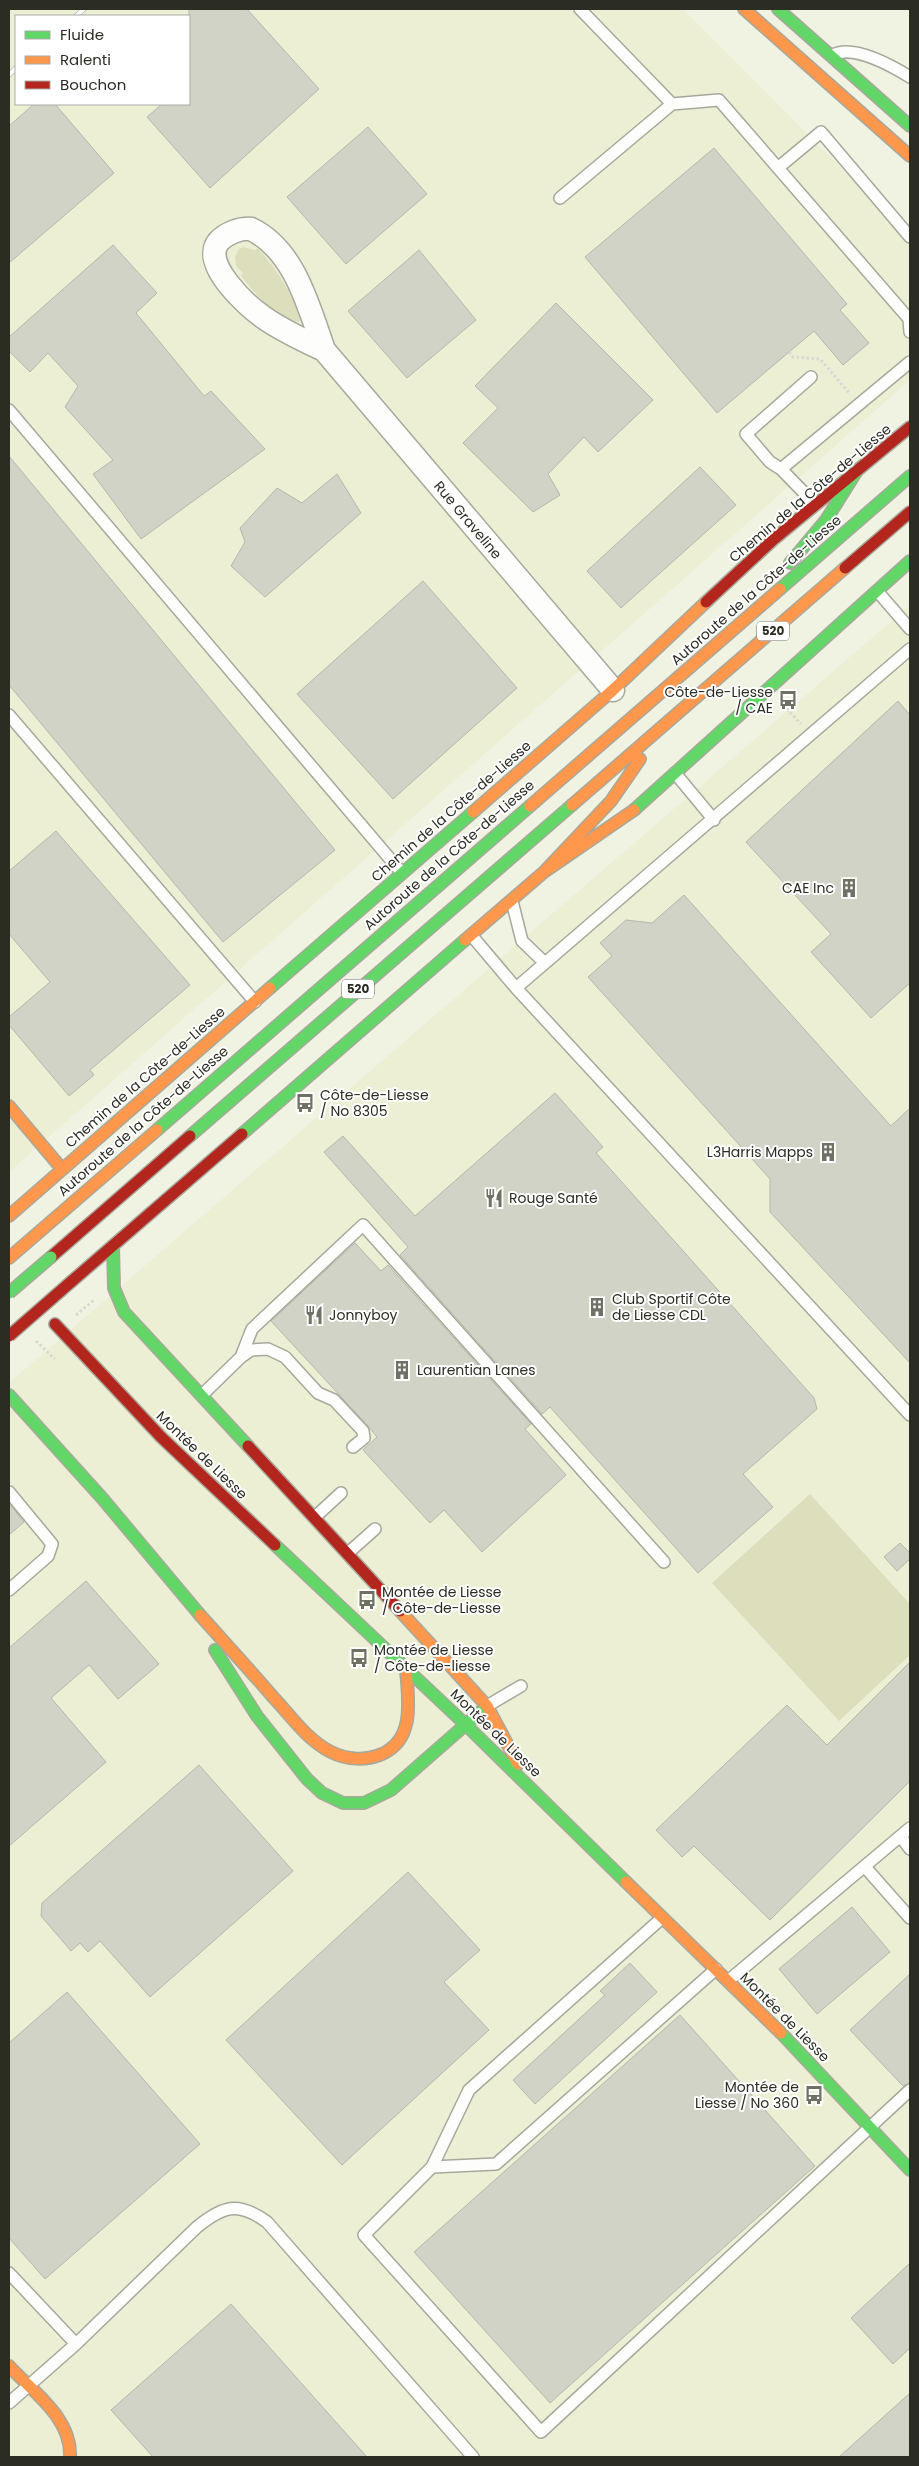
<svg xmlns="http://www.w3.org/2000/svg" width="919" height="2466" font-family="Poppins,sans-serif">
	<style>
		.built { fill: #edefd5; fill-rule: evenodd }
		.green { fill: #dcdebc }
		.building { fill: #d2d3c7; stroke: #b5b7aa }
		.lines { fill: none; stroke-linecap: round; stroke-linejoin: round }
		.lane-casing { stroke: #a7a89c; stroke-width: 14 }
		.street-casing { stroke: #a7a89c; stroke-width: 25 }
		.fast-casing { stroke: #a7a89c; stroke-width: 14 }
		.slow-casing { stroke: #a7a89c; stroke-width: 14 }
		.jam-casing { stroke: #a7a89c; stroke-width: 14 }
		.path { stroke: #d8d8d4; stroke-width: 3; stroke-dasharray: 2.5 2.5; stroke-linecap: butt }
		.lane { stroke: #fdfdfb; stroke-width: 11 }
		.street { stroke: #fdfdfb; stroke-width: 22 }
		.fast { stroke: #63d668; stroke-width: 11 }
		.slow { stroke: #ff974d; stroke-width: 11 }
		.jam { stroke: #b3261e; stroke-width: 11 }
		.rail-casing { stroke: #babbb8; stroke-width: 5.5 }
		.rail { stroke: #fff; stroke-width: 4; stroke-dasharray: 11; stroke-linecap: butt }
		.fast-bridge-casing { stroke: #a7a89c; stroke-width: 14; stroke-linecap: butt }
		.jam-bridge-casing { stroke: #a7a89c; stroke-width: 14; stroke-linecap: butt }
		.fast-bridge { stroke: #63d668; stroke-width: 11 }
		.jam-bridge { stroke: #b3261e; stroke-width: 11 }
		.labels { text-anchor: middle; stroke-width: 4; stroke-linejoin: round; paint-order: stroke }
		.shield { fill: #fff; stroke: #6b6b64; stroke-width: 1 }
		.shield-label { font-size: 12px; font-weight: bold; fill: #2b2c22 }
		.street-label { font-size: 14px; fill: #2b2c22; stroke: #fff }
		.poi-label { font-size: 14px; fill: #2b2c22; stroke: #fff; text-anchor: start }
	</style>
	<rect width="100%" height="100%" fill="#f0f2e2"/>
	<!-- built -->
	<path class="built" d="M9 9H683L910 237V380L9 1172ZM16 16H189V104H16Z
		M910 605V2457H9V1383Z"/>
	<!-- green -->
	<path class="green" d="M243 247 255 250 258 248C277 270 291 291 300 319L299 322C275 319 255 293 241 276L243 273 236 266 235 257 239 249Z
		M810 1494 910 1604V1655L839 1721 712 1583Z"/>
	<!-- building -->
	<path class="building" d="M189 9H247L319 89 210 188 147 117 162 104H189Z
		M34 104H55L114 173 9 263V126Z
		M368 127 427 194 346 264 287 197Z
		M714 148 847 304 840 310 869 343 843 365 814 331 717 413 585 257Z
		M113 245 157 293 136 313 204 396 211 391 265 449 141 539 93 474 113 460 65 407 78 386 48 353 30 372 9 351V337Z
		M419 250 476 320 407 378 348 311Z
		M556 303 653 400 598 452 584 437 548 474 560 495 533 512 463 443 498 408 475 386Z
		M9 456 335 850 223 942 9 685Z
		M700 467 736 505 621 608 587 571Z
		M337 474 361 513 265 597 231 566 245 542 240 528 277 488 302 503Z
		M423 581 517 688 393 799 297 694Z
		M898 701 910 715V983L871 1018 811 952 831 934 746 842Z
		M56 831 190 985 90 1070 94 1075 69 1096 9 1025V1017L50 982 9 934V871Z
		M684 895 891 1126 910 1108V1363L770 1212V1179L588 977 612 956 600 943 626 920 652 923Z
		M555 1093 603 1147 596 1153 814 1398 817 1409 743 1474 773 1507 698 1573 550 1407 542 1414 400 1255 408 1247 324 1152 343 1136 415 1216Z
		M355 1243 381 1271 388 1265 531 1424 525 1429 566 1475 482 1552 444 1510 430 1523 363 1450 377 1437 368 1426 271 1321Z
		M9 1503 24 1522 9 1535Z
		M900 1543 910 1553V1559L897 1571 884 1557Z
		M86 1581 159 1664 118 1699 89 1665 51 1698 106 1762 9 1846V1648Z
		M910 1662V1781L770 1920 694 1846 682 1857 656 1830 787 1705 827 1745Z
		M199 1765 293 1871 150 1997 100 1941 88 1952 80 1943 71 1951 41 1916 42 1903Z
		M408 1872 480 1950 444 1982 489 2030 342 2165 226 2040Z
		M852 1907 890 1952 817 2014 779 1969Z
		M630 1963 657 1992 535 2104 513 2080 605 1995 600 1991Z
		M910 1974V2083L903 2086 850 2030Z
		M67 1992 200 2144 45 2279 9 2238V2043Z
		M680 2015 815 2166 550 2403 414 2252Z
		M910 2263V2348L893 2364 851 2318Z
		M231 2304 367 2457H153L111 2410Z
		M910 2393V2457H839Z"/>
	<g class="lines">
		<!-- lane casing -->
		<g class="lane-casing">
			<path id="lane" d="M833 55C853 44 892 66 910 77
				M672 104 719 100 909 319 910 332
				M779 167 821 132 910 237
				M560 198 672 104 580 9
				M9 410 402 873
				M781 469 770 462 746 434 811 377
				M815 504 781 469 910 362
				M878 592 910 629
				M9 715 255 1002
				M675 773 714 820
				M512 901 522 941 545 963
				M472 936 516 988 910 1415
				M516 988 910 649
				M241 1357 252 1329 363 1225 664 1562
				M202 1395 241 1357 251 1350 268 1349 285 1357 318 1393 334 1400 363 1431 364 1438 353 1447
				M9 1492 52 1544 48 1556 9 1590
				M315 1517 341 1493
				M348 1553 375 1529
				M487 1706 521 1686
				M901 1837 910 1849
				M865 1867 910 1918
				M716 1969 496 2164 432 2167 364 2235 541 2432 910 2090
				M728 1981 910 1828
				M432 2167 469 2090 662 1918
				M9 2273 76 2344
				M9 2403 76 2344 197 2227C223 2206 238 2201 267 2222L473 2457"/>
		</g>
		<!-- street casing -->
		<g class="street-casing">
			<path id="street" d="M324 350C303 340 281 330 263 317 246 305 200 263 219 241 227 233 240 228 251 229 295 250 309 308 324 350L613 690"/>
		</g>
		<!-- fast casing -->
		<g class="fast-casing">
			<path id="fast" d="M778 9 910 126
				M790 563 826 520 858 469
				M780 589 910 476
				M634 810 910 561
				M270 988 473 812
				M157 1130 530 806
				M242 1134 465 940
				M190 1136 572 805
				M113 1246 114 1288 124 1312 248 1446
				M9 1395 102 1498 200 1615
				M275 1545 466 1725 626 1882
				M215 1650 257 1716 307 1779 322 1793 343 1803H364L391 1790 480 1712
				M781 2033 910 2170"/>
		</g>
		<!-- slow casing -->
		<g class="slow-casing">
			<path id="slow" d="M744 9 910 156
				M572 805 845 568
				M530 806 780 589
				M473 812 613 690 706 602
				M544 872 611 801 640 759
				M465 940 544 872 634 810
				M9 1106 62 1169
				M9 1216 270 988
				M9 1258 157 1130
				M400 1611 487 1706 518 1764
				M200 1615C224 1642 249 1669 273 1697 291 1716 307 1740 331 1752 347 1760 366 1761 382 1754 416 1739 408 1698 406 1669
				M626 1882 781 2033
				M9 2366C33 2392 72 2418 70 2457"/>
		</g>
		<!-- jam casing -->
		<g class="jam-casing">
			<path id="jam" d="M845 568 910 512
				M706 602 774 539 910 427
				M51 1257 190 1136
				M72 1281 242 1134
				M55 1324 161 1437 275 1545
				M248 1446 400 1611"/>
		</g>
		<!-- path -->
		<path class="path" d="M789 352 793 357 820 359 850 394
			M783 705 801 724
			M76 1315 94 1300
			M36 1341 55 1359"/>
		<!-- lane -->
		<use href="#lane" class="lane"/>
		<!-- street -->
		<use href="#street" class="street"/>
		<!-- fast -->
		<use href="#fast" class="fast"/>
		<!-- slow -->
		<use href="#slow" class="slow"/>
		<!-- jam -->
		<use href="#jam" class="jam"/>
		<!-- rail casing -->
		<g class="rail-casing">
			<path id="rail" d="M76 16 84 9
				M9 75 16 68"/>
		</g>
		<!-- rail -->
		<use href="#rail" class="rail"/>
		<!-- fast-bridge casing -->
		<g class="fast-bridge-casing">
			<path id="fast-bridge" d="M9 1293 51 1257"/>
		</g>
		<!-- jam-bridge casing -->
		<g class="jam-bridge-casing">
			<path id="jam-bridge" d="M9 1336 72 1281"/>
		</g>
		<!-- fast-bridge -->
		<use href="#fast-bridge" class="fast-bridge"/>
		<!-- jam-bridge -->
		<use href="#jam-bridge" class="jam-bridge"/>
	</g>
	<!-- icons -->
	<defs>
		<g id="bus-bare" transform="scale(1.5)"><path d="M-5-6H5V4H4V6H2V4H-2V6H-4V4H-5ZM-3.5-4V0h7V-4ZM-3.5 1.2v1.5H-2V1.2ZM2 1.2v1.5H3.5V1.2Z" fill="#707165" stroke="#fff" stroke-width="2.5" paint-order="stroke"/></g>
		<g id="building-bare" transform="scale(1.5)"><path d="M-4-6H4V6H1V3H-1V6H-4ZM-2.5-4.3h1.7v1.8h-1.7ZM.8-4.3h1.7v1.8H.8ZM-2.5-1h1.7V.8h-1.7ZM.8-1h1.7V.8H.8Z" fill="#707165" stroke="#fff" stroke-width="2.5" paint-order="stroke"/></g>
		<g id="restaurant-bare" transform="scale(1.5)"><path d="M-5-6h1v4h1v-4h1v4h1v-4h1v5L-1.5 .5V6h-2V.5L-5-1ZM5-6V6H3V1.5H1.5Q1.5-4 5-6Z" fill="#707165" stroke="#fff" stroke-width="2.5" paint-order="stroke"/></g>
	</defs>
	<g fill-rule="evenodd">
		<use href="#bus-bare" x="788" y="700"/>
		<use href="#building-bare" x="849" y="888"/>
		<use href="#bus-bare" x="305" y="1103"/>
		<use href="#building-bare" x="828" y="1152"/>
		<use href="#restaurant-bare" x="494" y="1198"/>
		<use href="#building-bare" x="597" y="1307"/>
		<use href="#restaurant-bare" x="314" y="1315"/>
		<use href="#building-bare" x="402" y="1370"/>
		<use href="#bus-bare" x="367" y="1600"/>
		<use href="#bus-bare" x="359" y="1658"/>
		<use href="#bus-bare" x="814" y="2095"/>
	</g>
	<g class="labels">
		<!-- shield labels -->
		<g class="shield">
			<rect x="757" y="621.5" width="32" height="19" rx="4"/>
			<rect x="342" y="979.5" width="32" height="19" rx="4"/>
		</g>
		<g class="shield-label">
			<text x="773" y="635">520</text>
			<text x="358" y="993">520</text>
		</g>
		<!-- street labels -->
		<g class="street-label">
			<text transform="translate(810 493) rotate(-40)" y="5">Chemin de la Côte-de-Liesse</text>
			<text transform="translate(468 520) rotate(50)" y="5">Rue Graveline</text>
			<text transform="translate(756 590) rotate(-41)" y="5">Autoroute de la Côte-de-Liesse</text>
			<text transform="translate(451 811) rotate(-41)" y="5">Chemin de la Côte-de-Liesse</text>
			<text transform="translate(449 855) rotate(-41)" y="5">Autoroute de la Côte-de-Liesse</text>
			<text transform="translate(145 1077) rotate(-41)" y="5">Chemin de la Côte-de-Liesse</text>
			<text transform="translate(143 1121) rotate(-41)" y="5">Autoroute de la Côte-de-Liesse</text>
			<text transform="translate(202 1455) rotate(44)" y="5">Montée de Liesse</text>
			<text transform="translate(496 1733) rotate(44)" y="5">Montée de Liesse</text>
			<text transform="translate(785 2017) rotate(45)" y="5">Montée de Liesse</text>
		</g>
		<!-- poi labels -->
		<g class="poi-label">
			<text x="773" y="697" text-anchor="end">Côte-de-Liesse<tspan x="773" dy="16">/ CAE</tspan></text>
			<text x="834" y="893" text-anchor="end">CAE Inc</text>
			<text x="320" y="1100">Côte-de-Liesse<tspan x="320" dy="16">/ No 8305</tspan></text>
			<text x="813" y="1157" text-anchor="end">L3Harris Mapps</text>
			<text x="509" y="1203">Rouge Santé</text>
			<text x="612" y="1304">Club Sportif Côte<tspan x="612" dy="16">de Liesse CDL</tspan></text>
			<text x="329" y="1320">Jonnyboy</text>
			<text x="417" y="1375">Laurentian Lanes</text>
			<text x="382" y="1597">Montée de Liesse<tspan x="382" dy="16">/ Côte-de-Liesse</tspan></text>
			<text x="374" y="1655">Montée de Liesse<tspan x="374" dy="16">/ Côte-de-liesse</tspan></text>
			<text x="799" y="2092" text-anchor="end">Montée de<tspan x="799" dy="16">Liesse / No 360</tspan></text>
		</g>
	</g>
	<!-- border -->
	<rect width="919" height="2466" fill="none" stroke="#2b2c22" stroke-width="20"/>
	<!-- legend -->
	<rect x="15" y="15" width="175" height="90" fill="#ffffff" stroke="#aaaba7"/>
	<rect x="25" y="31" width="25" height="8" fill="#63d668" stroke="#aaaba7"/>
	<text x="60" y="40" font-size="15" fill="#2b2c22">Fluide</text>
	<rect x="25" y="56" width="25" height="8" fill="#ff974d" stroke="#aaaba7"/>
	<text x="60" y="65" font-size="15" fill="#2b2c22">Ralenti</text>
	<rect x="25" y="81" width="25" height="8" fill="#b3261e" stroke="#aaaba7"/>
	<text x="60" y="90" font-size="15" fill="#2b2c22">Bouchon</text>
</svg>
